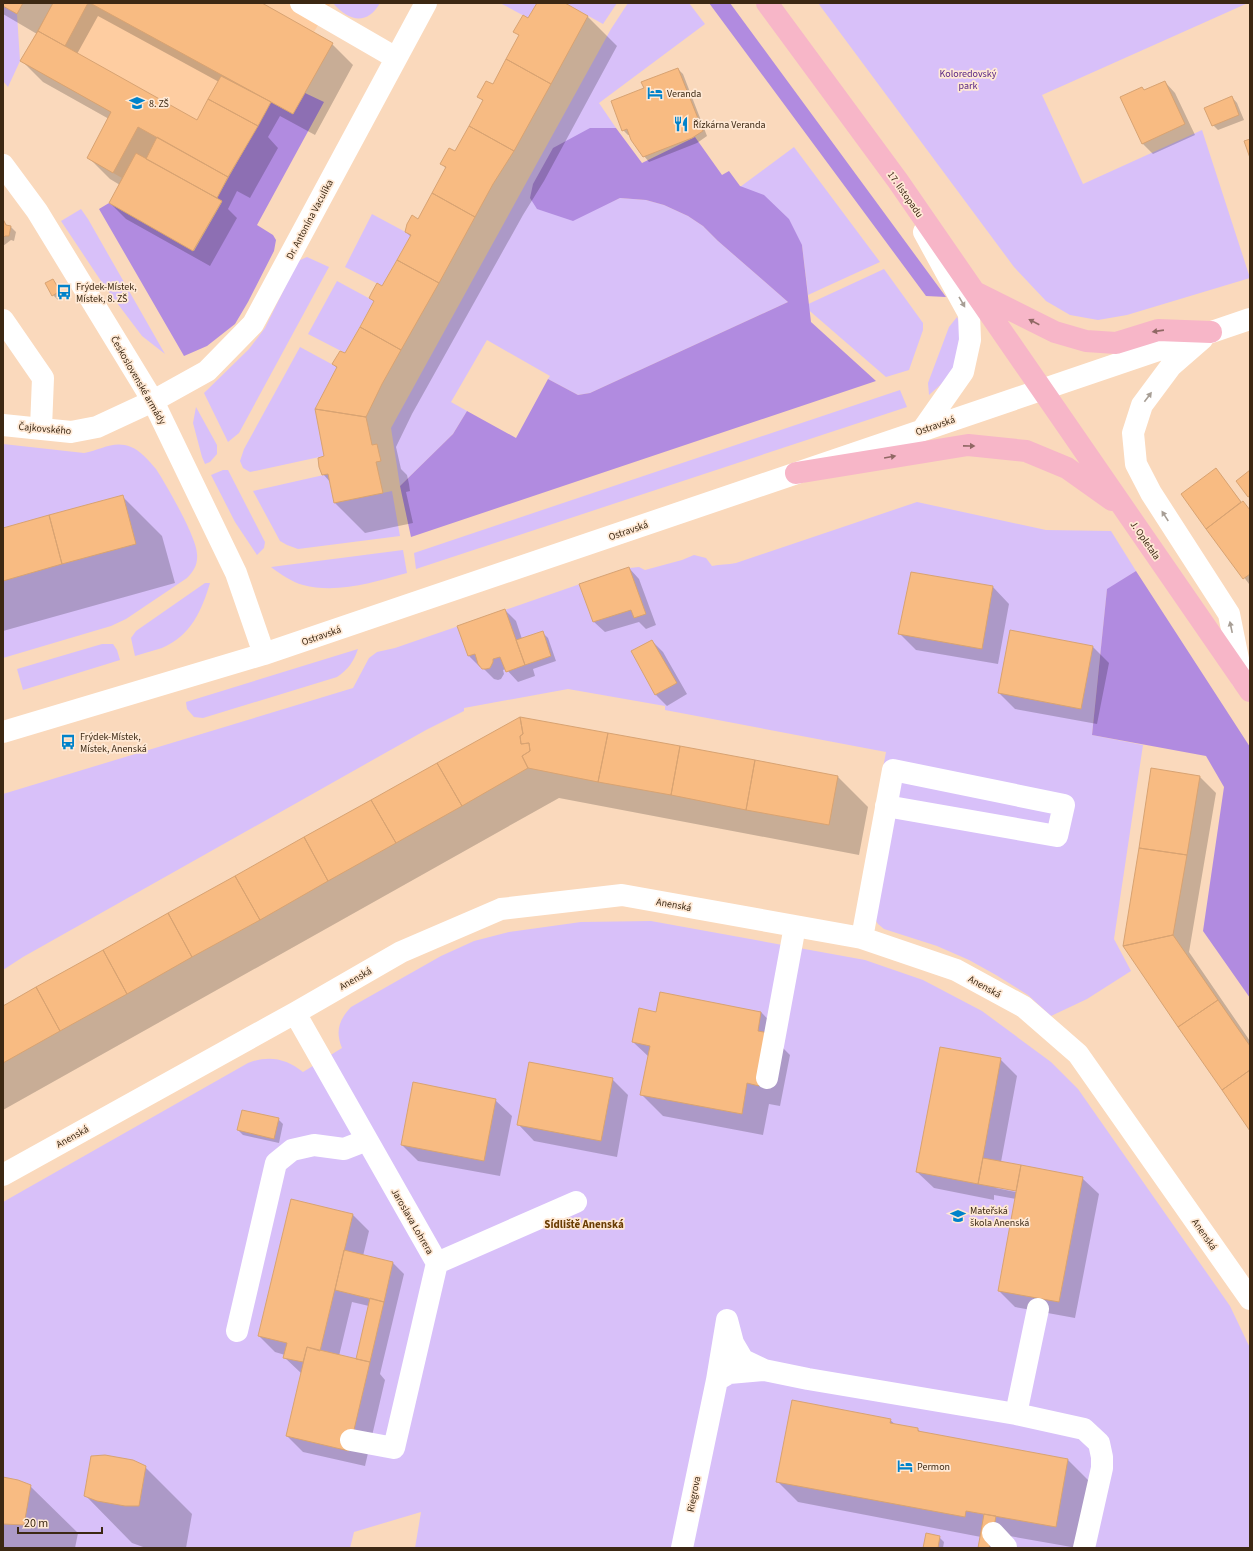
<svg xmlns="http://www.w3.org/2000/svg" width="1253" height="1551" font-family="'Source Sans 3',sans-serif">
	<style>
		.built { fill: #fecda1 }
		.green { fill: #d8c0f9 }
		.forest { fill: #b18be0 }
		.shadow { fill: #0003; fill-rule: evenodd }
		.building { fill: #f8bb82; stroke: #d8a372 }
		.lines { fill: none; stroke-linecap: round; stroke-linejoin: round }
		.minor { stroke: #fff; stroke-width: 22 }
		.major { stroke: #f7b6c8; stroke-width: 22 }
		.oneway { fill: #a79e95 }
		.oneway2 { fill: #906864 }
		.labels { text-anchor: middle; stroke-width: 3.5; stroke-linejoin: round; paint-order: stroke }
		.park-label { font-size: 10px; fill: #531f82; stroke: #ffe9d5 }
		.poi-label { font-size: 10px; fill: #3c2813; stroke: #ffe9d5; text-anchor: start }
		.street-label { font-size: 10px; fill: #3c2813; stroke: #ffe9d5 }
		.neighbourhood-label { font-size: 11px; font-weight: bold; fill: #6a3c03; stroke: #ffe9d5 }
	</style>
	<rect width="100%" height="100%" fill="#fad9bc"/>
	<!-- built -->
	<path class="built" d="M53 3H331L314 32 333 43 307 89 293 114 271 102 217 198 222 201 193 251 109 203 122 178 87 158 111 112 20 61Z"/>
	<!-- green -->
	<path class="green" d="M333 3H380C367 26 348 21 333 3Z
		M500 3H537L528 18Z
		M565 3H617L603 24Z
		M628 3H689L705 24 599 103 616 128H590L600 207 620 198 646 200 664 205 688 216 703 226 718 241 788 302 590 393 578 395 548 379 550 376 487 340 451 402 467 411 453 434 400 486 391 428 611 29Z
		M818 3H1248L1042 95 1083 184 1202 130 1250 278 1127 315 1098 320 1070 315 1046 301 1014 267Z
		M3 6 17 14 20 61 8 87 3 81Z
		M794 147 880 262 808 295 802 245 740 187Z
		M81 209 88 219 165 354 142 336 105 287 61 221Z
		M372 214 411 235 382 286 345 267Z
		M307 257 329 267 239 433 228 442 204 393 249 349 265 328 298 261Z
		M884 269 923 323V330L909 370 886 377 804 306Z
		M337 281 374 301 345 353 308 334Z
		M957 317 961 326 955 369 947 379 929 395 928 383 949 327Z
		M300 347 337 367 324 456 250 472 243 468 240 461 244 449Z
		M900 390 907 407 416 569 414 553Z
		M196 407 217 445V454L210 462 205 464 202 457 193 423Z
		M3 444 84 453C101 450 114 440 131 447 140 450 150 462 156 469 166 484 197 538 197 554 198 564 194 571 187 578L126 619 111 626 3 658Z
		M223 470H228L265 542 264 548 257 555 235 522 211 475Z
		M328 474 334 503 392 491 400 536 298 549 287 545 280 541 253 491Z
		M917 502 1046 530 1111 531 1136 571 1107 590 1092 735 1143 745 1114 939 1131 971 1087 999 1051 1016 1028 995 996 975 969 960 937 946 884 929 878 924 874 918 871 833 886 752 665 710V706L568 689 464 708V711L426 730 23 957 3 970V794L353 688 369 658 377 652 395 648 629 567 630 568 639 567 645 570 682 560 694 555 706 558 712 566C720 564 728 565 736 563Z
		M403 550 407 573C374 582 337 594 303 585 292 582 280 574 271 567Z
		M205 583H210C202 610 191 636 162 648 153 651 144 653 135 656L131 638 136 631Z
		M102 644H113L117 650 120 660 23 690 17 669Z
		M358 649C354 661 348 670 337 677L203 718 194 717 187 709 186 702Z
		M651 921 865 960 923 980 982 1011 1051 1062 1078 1089 1230 1306 1250 1348V1548H415L421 1512 354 1532 350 1548H3V1202L248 1063C268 1055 286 1058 303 1072L342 1048C335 1031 339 1020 351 1007L441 956 474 941 509 932 581 922Z"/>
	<!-- forest -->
	<path class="forest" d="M709 3H730L946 297 926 296Z
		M305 93 324 102 257 225 273 235 276 240 274 251 248 302 235 324 207 346 184 356 99 209 109 203 194 251 222 202 217 198 271 102 293 114Z
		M590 128H616L642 163 695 137 722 175 729 171 740 186 764 195 789 219 802 245 811 322 876 381 411 537 400 486 453 434 467 411 516 438 548 379 578 395 590 393 788 302 718 241 703 226 688 216 664 205 646 200 620 198 573 221 537 209 530 198 533 184 553 148Z
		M1136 571 1250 747V998L1203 931 1224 787 1206 756 1092 735 1107 589Z"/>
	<!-- shadow -->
	<path class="shadow" d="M3 3H259L332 44 353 65 315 135 280 116 268 137 278 148 250 198 237 191 228 209 237 218 210 266 126 219 110 203 120 185 110 179 89 158 109 119 43 82 22 61 37 34 3 14ZM98 16 219 82 197 121 77 54Z
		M538 3H563L587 16 617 46 544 181 523 215 412 414 396 447 401 469 407 475 409 484 410 491 406 492 413 523 365 533 335 503 331 483 323 474 338 369 333 364 346 354 375 302 370 298 383 287 411 237 406 232 418 220 446 169 442 164 455 153 484 102 479 97 493 86 520 36 515 31 529 19Z
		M678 69 683 74 707 136 697 143 649 162 644 156 630 135H628L623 130 645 89Z
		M1165 82 1175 93 1195 135 1153 154 1142 143 1145 91Z
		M1232 97 1237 103 1244 120 1218 130 1213 125Z
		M3 221 7 226H10L16 232 14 241 11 240 3 246Z
		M52 280 58 285 65 297 58 300 53 295Z
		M1216 469 1242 503 1243 502 1250 510 1249 584 1182 494Z
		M122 496 162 536 175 583 3 631V529Z
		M629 568 639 579 656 625 646 629 639 622 605 632 594 622Z
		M993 587 1009 604 998 664 916 650 899 633Z
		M505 610 516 621 522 639 543 633 548 638 556 661 533 669 535 676 518 682 506 669 503 670 504 674 501 679 498 680 494 679 481 666 480 667 469 656 458 627Z
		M652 641 663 652 687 694 667 706 656 695 632 651Z
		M1093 647 1109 663 1097 724 1015 709 999 693Z
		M520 718 838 777 868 807 859 855 559 798 3 1110V1007Z
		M1152 769 1200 777 1216 793 1189 952 1250 1041V1127L1124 946Z
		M661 994 761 1012 782 1034 780 1045 790 1055 780 1106 769 1104 763 1135 663 1116 641 1094 649 1057 633 1042 657 1013Z
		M1000 1059 1017 1076 1001 1162 1082 1178 1099 1194 1075 1318 1015 1307 999 1291 1016 1199 994 1195V1200L934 1188 917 1172ZM996 1186 1021 1191V1193L996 1188Z
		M612 1079 628 1095 617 1157 534 1141 518 1124Z
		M495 1100 512 1116 500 1176 418 1161 402 1145Z
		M278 1119 283 1124 279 1143 243 1135 238 1130Z
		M352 1214 369 1231 363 1256 393 1263 404 1274 380 1374 385 1380 365 1466 303 1452 287 1436 302 1374 284 1357 285 1355 275 1352 259 1336ZM352 1302 369 1306 359 1361 339 1356Z
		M890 1420 896 1425 917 1429 921 1432 1068 1460 1089 1481 1077 1548 998 1534 1004 1548H979L981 1537 798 1502 777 1481Z
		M145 1467 192 1514 186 1548H146L132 1543 85 1495Z
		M3 1478 30 1486 78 1533 75 1548H4Z
		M939 1537 944 1542 943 1548H924Z"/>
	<!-- building -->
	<path class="building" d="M3 3H23L17 14 3 6Z
		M53 3H88L65 46 38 31Z
		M90 3H262L333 43 293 114Z
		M537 3H565L588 16 551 84 506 59 519 35 513 32 523 15 528 18Z
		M38 31 197 120 208 99 258 126 228 177 138 127 113 173 87 158 111 112 20 61Z
		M506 59 551 84 514 151 469 126 483 100 477 97 486 81 493 84Z
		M678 68 703 131 692 138 643 157 631 140 627 129 622 131 611 101 644 88 641 82Z
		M221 76 271 102 258 126 208 99Z
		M1165 81 1185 124 1142 144 1120 97 1142 87 1144 90Z
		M1232 96 1239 115 1212 126 1204 108Z
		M469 126 514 151 493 184 475 217 432 193 446 167 440 164 449 148 455 151Z
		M157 137 228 177 217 198 146 159Z
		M1250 139V158L1244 141Z
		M136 153 222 201 193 251 109 203Z
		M432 193 475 217 439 283 397 260 411 235 405 232 407 224 412 215 418 219Z
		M3 219 6 225 11 226 9 236H5L3 238Z
		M397 260 439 283 401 350 360 327 374 301 369 298 372 292 377 283 382 286Z
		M53 279 60 291 52 296 45 283Z
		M360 327 401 350 382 384 366 417 315 409 337 367 332 364 340 351 345 353Z
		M315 409 366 417 372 445 377 444 379 453 381 461 376 462 383 493 334 503 328 474 322 475 319 467 318 458 324 456Z
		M1216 468 1241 502 1206 529 1181 494Z
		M1250 470V496L1248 497 1236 481Z
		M123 495 136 544 62 564 49 515Z
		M1243 501 1250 510V574L1243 579 1206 529Z
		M49 515 62 564 3 581V528Z
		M629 567 646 614 634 618 631 610 593 622 579 584Z
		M911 572 993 586 982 649 898 634Z
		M505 609 525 665 506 672 500 657 493 659V662L490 668 486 669H482L478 664 475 654 468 656 457 626Z
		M1010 630 1093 646 1081 709 998 693Z
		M543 631 551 656 525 665 516 640Z
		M652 640 677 683 655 695 631 651Z
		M520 717 523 734 520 736 521 744 529 743 530 751 522 756 528 768 462 806 437 763Z
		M520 717 608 733 598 782 528 768 522 756 530 751 529 743 521 744 520 736 523 734Z
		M608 733 680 746 671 795 598 782Z
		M680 746 755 760 746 810 671 795Z
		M755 760 838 776 829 825 746 810Z
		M437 763 462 806 396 843 371 800Z
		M1151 768 1200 776 1187 855 1139 848Z
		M371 800 396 843 328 881 304 837Z
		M304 837 328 881 260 920 235 876Z
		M1139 848 1187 855 1173 935 1123 946Z
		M235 876 260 920 192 957 168 913Z
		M168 913 192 957 127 994 103 950Z
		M1173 935 1218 1000 1178 1027 1123 946Z
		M103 950 127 994 60 1031 36 987Z
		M36 987 60 1031 3 1063V1006Z
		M660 992 761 1012 758 1031 769 1033 759 1086 747 1083 742 1114 640 1095 650 1046 632 1042 639 1008 656 1012Z
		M1218 1000 1250 1046V1070L1222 1090 1178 1027Z
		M940 1047 1001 1058 978 1184 916 1172Z
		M529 1062 613 1078 601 1141 517 1125Z
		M1250 1070V1131L1222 1090Z
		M413 1082 496 1099 484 1161 401 1145Z
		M242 1110 279 1118 274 1139 237 1130Z
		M983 1158 1021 1165 1016 1191 978 1184Z
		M1021 1165 1083 1177 1059 1302 998 1291Z
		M291 1199 353 1214 320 1351 307 1347 303 1362 283 1358 287 1343 258 1336Z
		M344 1250 393 1262 384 1302 335 1290Z
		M370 1298 384 1302 370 1362 356 1359Z
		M307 1347 370 1362 349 1451 286 1436Z
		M792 1400 891 1419 890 1423 918 1428V1431L1068 1459 1056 1527 966 1511 965 1517 776 1482Z
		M105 1455 133 1460 146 1466 139 1506H125L97 1501 84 1496 91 1456Z
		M3 1477 18 1480 31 1485 24 1525 3 1524Z
		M984 1514 996 1516 993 1533 989 1548H978Z
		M926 1533 940 1536 938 1548H923Z"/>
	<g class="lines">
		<!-- minor -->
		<path class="minor" d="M301 3 396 58
			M3 165 37 211 153 401 236 573 264 654
			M3 320 43 378 41 428
			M1202 339 1171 366 1142 405 1133 433 1136 464 1151 493 1229 614 1242 679
			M3 425 71 432 97 427 153 401 207 371 253 324 426 3
			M923 429 963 372 970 340 969 314 924 232
			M3 732 264 654 1250 319
			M862 938 893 770 1064 805 1057 836 886 806
			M295 1013 437 1263 394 1448 351 1440
			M767 1078 795 926
			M3 1175 295 1013 401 952 501 909 622 895 862 938 956 970 1024 1007 1078 1054 1250 1299
			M437 1263 576 1202
			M237 1331 276 1163 292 1150 314 1145 344 1149 367 1140
			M717 1380 727 1320 733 1343 743 1360 764 1370
			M1016 1414 1038 1309
			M993 1533 1006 1547
			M682 1548 717 1380 729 1373 764 1370 808 1379 1016 1414 1084 1429 1099 1443 1102 1457V1468L1084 1548"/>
		<!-- major -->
		<path class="major" d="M767 3 898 181 1250 691
			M975 292 1055 332 1086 341 1116 343 1158 330 1211 332
			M796 473 968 445 1026 451 1067 468 1112 500"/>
	</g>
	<!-- one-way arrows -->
	<defs><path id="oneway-solid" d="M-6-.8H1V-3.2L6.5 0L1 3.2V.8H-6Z"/></defs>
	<g class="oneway">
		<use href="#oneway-solid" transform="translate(962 302) rotate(60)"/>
		<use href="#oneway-solid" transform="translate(1148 397) rotate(-53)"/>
		<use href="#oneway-solid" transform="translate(1165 516) rotate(-123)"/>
		<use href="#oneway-solid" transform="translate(1231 627) rotate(-102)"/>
	</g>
	<g class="oneway2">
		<use href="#oneway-solid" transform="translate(1034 322) rotate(-153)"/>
		<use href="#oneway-solid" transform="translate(1158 331) rotate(172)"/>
		<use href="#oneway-solid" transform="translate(969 446) rotate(1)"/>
		<use href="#oneway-solid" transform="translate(890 457) rotate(-10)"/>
	</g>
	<!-- icons -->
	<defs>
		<g id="hotel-bare" transform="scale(1.2)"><path d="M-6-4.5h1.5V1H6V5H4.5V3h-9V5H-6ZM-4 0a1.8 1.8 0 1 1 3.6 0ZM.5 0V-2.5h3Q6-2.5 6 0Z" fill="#0082ca" stroke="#ffe9d5" stroke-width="2.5" paint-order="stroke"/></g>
		<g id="school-bare" transform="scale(1.2)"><path d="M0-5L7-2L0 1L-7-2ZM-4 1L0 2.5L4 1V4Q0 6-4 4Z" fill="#0082ca" stroke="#ffe9d5" stroke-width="2.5" paint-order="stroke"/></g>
		<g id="restaurant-bare" transform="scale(1.2)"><path d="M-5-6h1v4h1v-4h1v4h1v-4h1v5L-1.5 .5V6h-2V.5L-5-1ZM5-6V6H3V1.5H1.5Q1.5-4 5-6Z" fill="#0082ca" stroke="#ffe9d5" stroke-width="2.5" paint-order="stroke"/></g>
		<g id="bus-bare" transform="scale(1.2)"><path d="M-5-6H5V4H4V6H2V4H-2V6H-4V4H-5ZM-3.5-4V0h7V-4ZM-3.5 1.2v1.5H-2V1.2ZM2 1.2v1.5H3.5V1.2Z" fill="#0082ca" stroke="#ffe9d5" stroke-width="2.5" paint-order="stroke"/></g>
	</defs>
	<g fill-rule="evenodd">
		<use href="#hotel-bare" x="655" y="93"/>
		<use href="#school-bare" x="137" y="103"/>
		<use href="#restaurant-bare" x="681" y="124"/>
		<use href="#bus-bare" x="64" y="292"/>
		<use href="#bus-bare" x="68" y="742"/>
		<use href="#school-bare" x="958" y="1216"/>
		<use href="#hotel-bare" x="905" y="1466"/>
	</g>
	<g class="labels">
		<!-- park labels -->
		<g class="park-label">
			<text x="968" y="77">Koloredovský<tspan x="968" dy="12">park</tspan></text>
		</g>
		<!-- poi labels -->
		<g class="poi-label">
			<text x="667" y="97">Veranda</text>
			<text x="149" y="107">8. ZŠ</text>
			<text x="693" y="128">Řízkárna Veranda</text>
			<text x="76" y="290">Frýdek-Místek,<tspan x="76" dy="12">Místek, 8. ZŠ</tspan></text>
			<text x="80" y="740">Frýdek-Místek,<tspan x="80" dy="12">Místek, Anenská</tspan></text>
			<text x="970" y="1214">Mateřská<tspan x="970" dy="12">škola Anenská</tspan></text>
			<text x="917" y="1470">Permon</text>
		</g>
		<!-- street labels -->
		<g class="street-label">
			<text transform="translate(906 194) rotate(55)" y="4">17. listopadu</text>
			<text transform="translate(309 219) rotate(-62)" y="4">Dr. Antonína Vaculíka</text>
			<text transform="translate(139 380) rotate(60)" y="4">Československé armády</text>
			<text transform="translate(935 425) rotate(-19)" y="4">Ostravská</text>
			<text transform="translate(45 428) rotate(5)" y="4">Čajkovského</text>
			<text transform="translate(628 530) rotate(-19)" y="4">Ostravská</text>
			<text transform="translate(1146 540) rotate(55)" y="4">J. Opletala</text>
			<text transform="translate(321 635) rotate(-19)" y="4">Ostravská</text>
			<text transform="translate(674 904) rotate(10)" y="4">Anenská</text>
			<text transform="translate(355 978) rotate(-30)" y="4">Anenská</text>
			<text transform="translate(985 986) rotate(29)" y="4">Anenská</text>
			<text transform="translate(72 1136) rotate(-29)" y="4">Anenská</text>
			<text transform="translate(413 1221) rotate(60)" y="4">Jaroslava Lohrera</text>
			<text transform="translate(1205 1234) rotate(55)" y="4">Anenská</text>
			<text transform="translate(693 1494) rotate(-79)" y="4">Riegrova</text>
		</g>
		<!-- neighbourhood labels -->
		<g class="neighbourhood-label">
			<text x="584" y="1228">Sídliště Anenská</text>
		</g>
	</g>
	<!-- border -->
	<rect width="1253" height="1551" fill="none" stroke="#3c2813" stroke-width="8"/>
	<!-- scale -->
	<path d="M18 1527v6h84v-6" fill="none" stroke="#3c2813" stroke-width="2"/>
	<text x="24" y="1527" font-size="12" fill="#3c2813" stroke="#ffe9d5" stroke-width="3" paint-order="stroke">20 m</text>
</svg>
